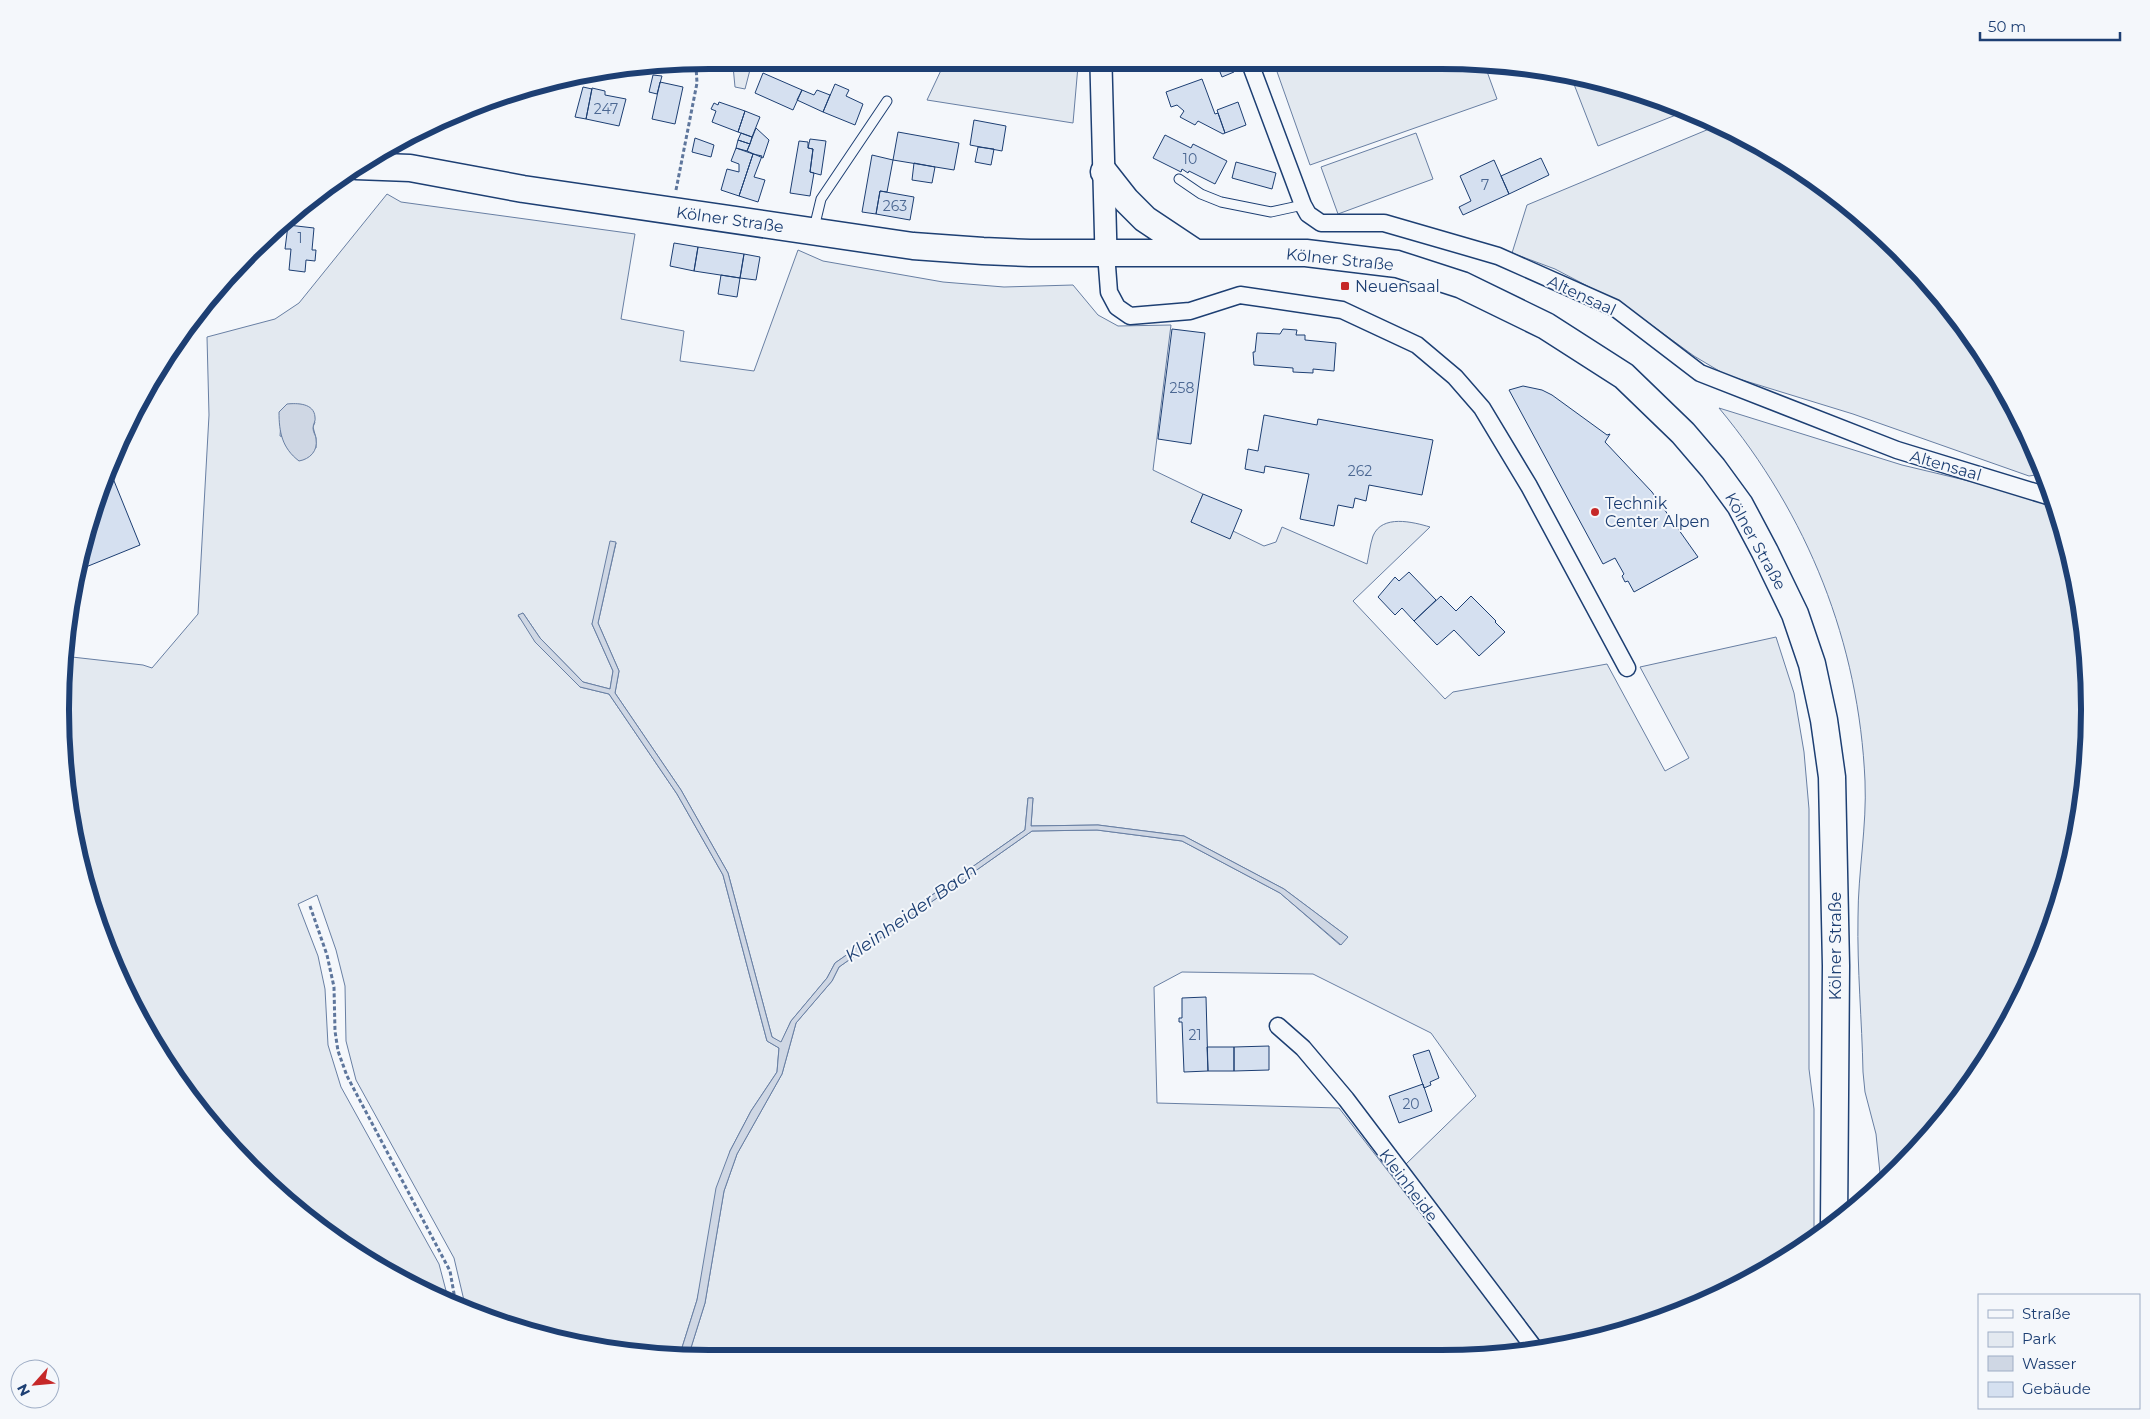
<svg xmlns="http://www.w3.org/2000/svg" width="2150" height="1419" font-family="Montserrat,sans-serif">
	<style>
		.green { fill: #e3e9f0; stroke: #687fa3; fill-rule: evenodd }
		.water { fill: #cfd7e4; stroke: #687fa3 }
		.building { fill: #d5e0f0; stroke: #1d3f73 }
		.lines { fill: none; stroke-linecap: round; stroke-linejoin: round }
		.service-casing { stroke: #1d3f73; stroke-width: 11 }
		.minor-casing { stroke: #1d3f73; stroke-width: 19 }
		.tertiary-casing { stroke: #1d3f73; stroke-width: 24 }
		.primary-casing { stroke: #1d3f73; stroke-width: 29 }
		.path { stroke: #5e769c; stroke-width: 3; stroke-dasharray: 4 2.5; stroke-linecap: butt }
		.service { stroke: #f4f7fb; stroke-width: 9 }
		.minor { stroke: #f4f7fb; stroke-width: 16 }
		.tertiary { stroke: #f4f7fb; stroke-width: 21 }
		.primary { stroke: #f4f7fb; stroke-width: 26 }
		.poi-dot { fill: #c62828; stroke: #f4f7fb; stroke-width: 2 }
		.labels { text-anchor: middle; stroke-width: 4; stroke-linejoin: round; paint-order: stroke }
		.number-label { font-size: 14px; fill: #4b6792 }
		.street-label { font-size: 16px; fill: #1d3f73; stroke: #f4f7fb }
		.poi-label { font-size: 16px; fill: #1d3f73; stroke: #f4f7fb; text-anchor: start }
		.water-label { font-size: 18px; font-style: italic; fill: #1d3f73; stroke: #f4f7fb }
		.rim { fill: none; stroke: #1d3f73; stroke-width: 6 }
	</style>
	<rect width="100%" height="100%" fill="#f4f7fb"/>
	<!-- green -->
	<path class="green" d="M733 66H751L745 89 735 87Z
		M943 66H1078L1073 123 927 100Z
		M1275 66H1485L1497 99 1310 165Z
		M1570 74 1609 82 1686 111 1598 146Z
		M1721 124 1727 127 1869 221 1956 314 2023 422 2042 474 2029 476 1853 414 1726 375 1694 356 1646 321 1595 290 1555 269 1512 253 1527 205Z
		M1416 133 1433 179 1338 214 1321 167Z
		M387 194 401 202 635 234 621 319 684 331 680 361 754 371 798 250 823 261 943 282 1004 287 1073 285 1098 315 1118 326 1171 325 1153 470 1203 494 1191 522 1233 531 1264 546 1276 542 1282 527 1367 564C1369 555 1370 545 1373 536 1382 514 1413 522 1430 527L1353 601 1445 699 1453 692 1607 664 1665 771 1689 758 1640 667 1776 637 1794 693 1804 752 1809 809V1069L1814 1109V1238L1727 1292 1625 1329V1331L1608 1337 1545 1347 1405 1165 1476 1096 1431 1033 1313 974 1182 972 1154 987 1157 1103 1339 1108 1527 1350 1483 1358 689 1354 705 1303 724 1191 737 1154 782 1074 796 1023 832 981 839 967 1032 831 1097 830 1182 841 1280 893 1340 945 1348 937 1284 889 1184 836 1098 825 1031 826 1033 798H1028L1025 830 835 963 827 978 791 1021 781 1043 772 1037 728 873 681 790 615 693 619 671 598 623 616 543 592 624 613 671 610 689 583 682 540 638 523 613 518 616 580 687 609 694 677 794 723 875 767 1041 779 1048 777 1072 751 1111 730 1151 697 1300 680 1354 624 1353 541 1337 466 1309 454 1258 356 1080 346 1041 345 986 336 950 317 895 298 904 318 956 325 989 328 1045 341 1087 439 1264 449 1302 422 1292 281 1198 194 1105 147 1034 82 877 61 752V667L63 656 143 665 152 668 198 614 209 415 207 337 275 319 299 303ZM315 422 313 427 316 438V448L280 436 281 423Z
		M1719 408 1902 465 2023 494 2056 510 2068 542 2089 667 2084 795 2055 919 2003 1035 1929 1138 1881 1183 1876 1134 1865 1092 1863 1072C1862 1021 1857 969 1858 917 1858 872 1867 826 1865 781 1859 643 1808 515 1719 408Z"/>
	<!-- water -->
	<path class="water" d="M287 404C297 403 314 403 315 417 316 421 313 424 313 428 313 433 316 435 316 439 318 451 310 459 299 461 282 448 279 432 279 412Z
		M610 541 616 542 598 623 619 671 615 693 681 790 728 873 772 1037 781 1042 791 1021 827 978 835 963 1025 830 1028 798H1033L1031 826 1098 825 1184 836 1284 889 1348 937 1341 945 1280 893 1182 841 1097 830 1032 831 839 967 832 981 796 1023 782 1074 737 1154 724 1191 705 1303 689 1354H680L697 1300 716 1188 730 1151 751 1111 777 1072 779 1048 767 1041 723 875 677 794 609 694 580 687 535 642 518 615 523 613 540 638 583 682 610 689 613 671 592 624Z"/>
	<!-- building -->
	<path class="building" d="M1232 66 1234 72 1222 77 1218 67Z
		M763 73 802 90 793 110 755 93Z
		M653 75 662 76 657 94 649 92Z
		M1202 79 1215 114 1218 113 1225 133 1223 134 1198 121 1195 125 1180 117 1184 111 1177 105 1171 107 1166 92Z
		M660 82 683 87 675 124 652 119Z
		M835 84 849 90 846 96 863 104 855 125 823 112Z
		M583 87 592 89 586 119 575 117Z
		M592 88 605 91V95L626 99 619 126 586 119Z
		M802 90 814 95 817 90 830 95 823 112 797 100Z
		M719 102 745 111 738 132 712 122 716 111 711 109 714 103 718 105Z
		M1238 102 1246 125 1225 133 1217 110Z
		M745 111 760 117 752 137 738 132Z
		M974 120 1006 126 1002 151 970 145Z
		M756 128 769 140 763 158 747 151Z
		M898 132 959 143 954 170 893 160Z
		M741 133 752 137 750 144 738 140Z
		M1165 135 1191 148 1193 144 1227 161 1215 184 1189 171 1188 173 1182 169 1181 172 1153 158Z
		M695 138 714 145 711 157 692 152Z
		M810 139 826 141 821 175 810 172 813 149 808 148Z
		M738 140 750 144 747 151 736 148Z
		M799 141 808 142V148L813 149 810 172 814 173 810 196 790 193Z
		M978 147 994 149 991 165 975 162Z
		M736 148 753 154 739 196 721 190 727 169 739 172V164L731 161Z
		M753 154 762 156 754 177 765 180 758 202 739 196Z
		M872 155 893 160 887 192 880 191 876 214 862 212Z
		M1541 158 1549 175 1509 194 1501 176Z
		M1494 160 1509 194 1463 215 1459 207 1471 201 1460 176Z
		M1236 162 1276 173 1272 189 1232 178Z
		M914 163 935 167 932 183 912 180Z
		M880 191 914 197 910 220 876 214Z
		M288 225 314 228 312 250H316L315 261 306 260 305 272 289 270 291 249H285Z
		M674 243 698 247 694 271 670 266Z
		M698 247 744 254 740 278 694 271Z
		M744 254 760 257 756 280 740 278Z
		M721 275 740 278 737 297 718 294Z
		M1172 329 1205 333 1191 444 1158 439Z
		M1283 329 1297 330 1296 335H1305V340L1336 343 1334 371 1313 369V373L1293 372V368L1254 365 1253 352H1255L1257 333 1280 334Z
		M1523 386 1542 390 1552 395 1607 435 1610 434 1605 442 1652 492 1698 557 1634 592 1628 581 1625 582 1622 576 1624 574 1615 558 1603 564 1509 390Z
		M1264 415 1317 425 1318 419 1433 440 1422 495 1369 485 1366 501 1355 498 1353 508 1338 505 1334 526 1300 519 1309 474 1265 466 1264 473 1245 469 1248 449 1258 451Z
		M108 466 140 545 76 571Z
		M1203 494 1242 510 1230 539 1191 522Z
		M1409 572 1436 600 1414 621 1402 608 1395 615 1378 597 1395 577 1399 581Z
		M1441 596 1456 611 1471 596 1496 621 1495 622 1505 632 1479 656 1454 630 1437 645 1414 621Z
		M1206 997 1208 1071 1184 1072 1182 1022H1179V1018H1182V998Z
		M1269 1046V1070L1234 1071V1047Z
		M1207 1047H1234V1071H1208Z
		M1429 1050 1439 1078 1430 1082 1431 1085 1424 1088 1413 1055Z
		M1423 1084 1432 1111 1399 1123 1389 1096Z"/>
	<g class="lines">
		<!-- service casing -->
		<g class="service-casing">
			<path id="service" d="M1179 179 1201 194 1221 202 1271 212 1303 205
				M814 228 821 199 887 101"/>
		</g>
		<!-- minor casing -->
		<g class="minor-casing">
			<path id="minor" d="M1251 66 1303 205 1308 214 1321 223H1384L1498 256 1615 308 1700 373 1897 450 2051 497
				M1106 253 1109 292 1117 307 1130 316 1190 311 1240 295 1342 310 1417 345 1455 377 1482 408 1529 486 1627 668
				M1278 1026 1303 1048 1346 1099 1535 1349"/>
		</g>
		<!-- tertiary casing -->
		<g class="tertiary-casing">
			<path id="tertiary" d="M1101 66 1106 253"/>
		</g>
		<!-- primary casing -->
		<g class="primary-casing">
			<path id="primary" d="M356 166 410 168 523 189 913 246 983 251 1030 253H1306L1397 264 1462 285 1546 326 1624 376 1683 433 1713 468 1740 505 1765 552 1795 614 1812 664 1824 720 1832 777 1836 966 1834 1226
				M1104 172 1126 200 1145 219 1196 253"/>
		</g>
		<!-- path -->
		<path class="path" d="M676 190 697 83 696 66
			M310 906 327 955 334 987 335 1031 338 1051 347 1076 450 1271 456 1305"/>
		<!-- service -->
		<use href="#service" class="service"/>
		<!-- minor -->
		<use href="#minor" class="minor"/>
		<!-- tertiary -->
		<use href="#tertiary" class="tertiary"/>
		<!-- primary -->
		<use href="#primary" class="primary"/>
	</g>
	<!-- markers -->
	<g class="poi-dot">
		<rect x="1340" y="281" width="10" height="10" rx="2.5"/>
		<circle cx="1595" cy="512" r="5"/>
	</g>
	<g class="labels">
		<!-- number labels -->
		<g class="number-label">
			<text x="606" y="114">247</text>
			<text x="1190" y="164">10</text>
			<text x="1485" y="190">7</text>
			<text x="895" y="211">263</text>
			<text x="300" y="243">1</text>
			<text x="1182" y="393">258</text>
			<text x="1360" y="476">262</text>
			<text x="1195" y="1040">21</text>
			<text x="1411" y="1109">20</text>
		</g>
		<!-- street labels -->
		<g class="street-label">
			<text transform="translate(730 219) rotate(8)" y="6">Kölner Straße</text>
			<text transform="translate(1340 259) rotate(6)" y="6">Kölner Straße</text>
			<text transform="translate(1582 295) rotate(25)" y="6">Altensaal</text>
			<text transform="translate(1946 465) rotate(16)" y="6">Altensaal</text>
			<text transform="translate(1756 541) rotate(61)" y="6">Kölner Straße</text>
			<text transform="translate(1835 946) rotate(-90)" y="6">Kölner Straße</text>
			<text transform="translate(1409 1185) rotate(53)" y="6">Kleinheide</text>
		</g>
		<!-- poi labels -->
		<g class="poi-label">
			<text x="1355" y="292">Neuensaal</text>
			<text x="1605" y="509">Technik<tspan x="1605" dy="18">Center Alpen</tspan></text>
		</g>
		<!-- water labels -->
		<g class="water-label">
			<text transform="translate(911 913) rotate(-35)" y="6">Kleinheider Bach</text>
		</g>
	</g>
	<!-- crop -->
	<path d="M0 0H2150V1419H0ZM709 69H1441A640 640 0 0 1 2081 709V710A640 640 0 0 1 1441 1350H709A640 640 0 0 1 69 710V709A640 640 0 0 1 709 69Z" fill="#f4f7fb" fill-rule="evenodd"/>
	<path class="rim" d="M709 69H1441A640 640 0 0 1 2081 709V710A640 640 0 0 1 1441 1350H709A640 640 0 0 1 69 710V709A640 640 0 0 1 709 69Z"/>
	<!-- legend -->
	<rect x="1978" y="1294" width="162" height="115" fill="#f4f7fb" stroke="#9eadc5"/>
	<rect x="1988" y="1310" width="25" height="8" fill="#f4f7fb" stroke="#9eadc5"/>
	<text x="2022" y="1319" font-size="15" fill="#1d3f73">Straße</text>
	<rect x="1988" y="1332" width="25" height="15" fill="#e3e9f0" stroke="#9eadc5"/>
	<text x="2022" y="1344" font-size="15" fill="#1d3f73">Park</text>
	<rect x="1988" y="1356" width="25" height="15" fill="#cfd7e4" stroke="#9eadc5"/>
	<text x="2022" y="1369" font-size="15" fill="#1d3f73">Wasser</text>
	<rect x="1988" y="1382" width="25" height="15" fill="#d5e0f0" stroke="#9eadc5"/>
	<text x="2022" y="1394" font-size="15" fill="#1d3f73">Gebäude</text>
	<!-- north arrow -->
	<g transform="translate(35 1384) rotate(243)"><circle r="24" fill="#f4f7fb" stroke="#9eadc5"/>
	<path d="M0-4L9 19L0 12L-9 19Z" fill="#c62828"/>
	<text y="-8" font-size="14" font-weight="bold" text-anchor="middle" fill="#1d3f73">N</text>
	</g>
	<!-- scale -->
	<path d="M1980 32v8h140v-8" fill="none" stroke="#1d3f73" stroke-width="2.5"/>
	<text x="1988" y="32" font-size="15" fill="#1d3f73" stroke="#f4f7fb" stroke-width="4" paint-order="stroke">50 m</text>
</svg>
